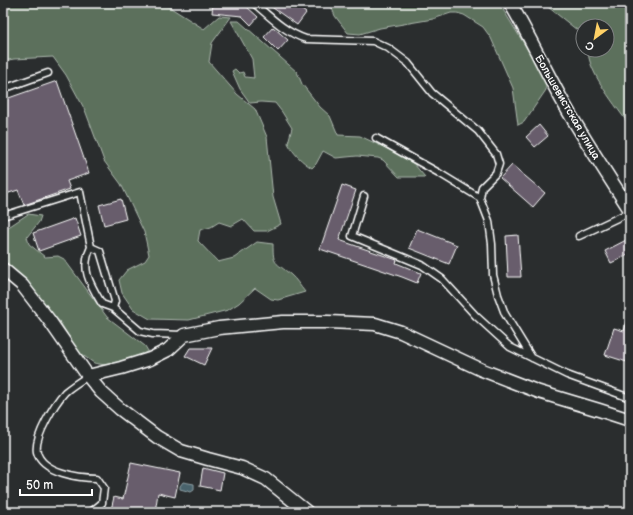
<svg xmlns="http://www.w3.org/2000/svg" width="633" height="515" font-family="'Balsamiq Sans',sans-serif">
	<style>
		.green { fill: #5b705c; stroke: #adb8ae }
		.water { fill: #48646c; stroke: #91a2a7 }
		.building { fill: #685d6c; stroke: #fff }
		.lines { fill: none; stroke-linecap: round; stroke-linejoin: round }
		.lane-casing { stroke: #fff; stroke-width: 9 }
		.street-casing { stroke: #fff; stroke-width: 15 }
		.lane { stroke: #2a2d2e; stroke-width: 6 }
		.street { stroke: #2a2d2e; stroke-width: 12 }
		.labels { text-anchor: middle; stroke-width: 3.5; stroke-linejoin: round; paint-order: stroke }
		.street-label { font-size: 11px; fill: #fff; stroke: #2a2d2e }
	</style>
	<rect width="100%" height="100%" fill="#2a2d2e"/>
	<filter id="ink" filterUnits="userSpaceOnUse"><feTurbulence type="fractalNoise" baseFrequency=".025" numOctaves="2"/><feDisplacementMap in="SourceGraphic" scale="8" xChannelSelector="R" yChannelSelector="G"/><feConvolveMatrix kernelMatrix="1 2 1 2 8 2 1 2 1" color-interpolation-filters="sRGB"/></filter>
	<g filter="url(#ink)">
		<!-- green -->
		<path class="green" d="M3 3H163L204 29 219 16 231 17 212 43 209 62 237 94 255 109 267 137 273 197 281 224 267 231H254L243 219 231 226 219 222 211 227 200 230 198 241 218 262 234 258 257 242 273 244C273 266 275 261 291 275 296 279 300 286 305 292L278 300 271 299 255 288 239 303 228 310 189 320 150 319 133 309 122 293 119 280 127 270 145 261 149 255 144 232 121 184 104 161 85 110 66 75 53 57 14 59 3 61Z
			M330 3H499L545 78 546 90 524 122 518 125 513 88 491 38 483 27 464 15 457 13H451L433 19 380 28 360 34 348 33 335 16Z
			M543 3H622L630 7V126C617 107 588 73 588 50H607V26H583V28L577 30Z
			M239 21 297 72 302 84 320 107 330 116 338 135 360 136 392 151 414 164 425 177H399L383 160 378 158 357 156 336 158 323 151 316 164 312 168C302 162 293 153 288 143L292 128 282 112 275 103 261 102 250 103 240 89 232 71 235 69 239 73 243 72 245 77 254 78 252 59 231 21Z
			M28 214 41 216 39 222 27 237 29 244 45 257 58 256 64 259 107 317 145 346 148 351 124 366 116 367 94 363 78 352 60 322 3 261V228H7Z"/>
		<!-- water -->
		<path class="water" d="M183 482 194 484V490L191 492 180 489V486Z"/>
		<!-- building -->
		<path class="building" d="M213 3H225L246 6 258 17 251 25 242 16 212 13Z
			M266 3H293L306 13 297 25Z
			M273 27 288 40 278 51 264 37Z
			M57 81 89 173 67 181 70 189 24 205 18 190 3 195V100Z
			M539 125 548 136 535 147 526 137Z
			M512 165 545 193 533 207 500 178Z
			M342 185 356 190 339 240 397 260 396 263 421 273 417 283 402 277 320 249Z
			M121 199 126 219 104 225 99 205Z
			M75 218 81 236 39 251 33 233Z
			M417 229 457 245 449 264 409 248Z
			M518 235 521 277H508L506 236Z
			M630 238V254L611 263 605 251Z
			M628 318H630V363L605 355 614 328 624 331Z
			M190 348H212L204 365 185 356Z
			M131 463 180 473 175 497 158 493 155 512H141L127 510 126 512H120L111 510 114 497 123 499Z
			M203 468 223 473 220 490 200 486Z"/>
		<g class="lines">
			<!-- lane casing -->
			<g class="lane-casing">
				<path id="lane" d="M254 3C270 17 286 33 306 39L373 41 388 48 408 63 432 93 478 131 496 154 499 164 496 173 482 187 480 198
					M3 89 48 73
					M376 138 439 173 480 198 489 221 492 244 493 275 498 295 505 314 532 358
					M364 196 352 236 422 265 442 279 476 316 510 347 567 375 630 398
					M3 216 80 192 91 247
					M579 236 630 212
					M113 308 115 301 100 251 91 247C80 269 90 284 102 304L113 308 140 331 153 334 183 335
					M88 376C80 381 72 386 65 392 55 403 34 437 37 452 42 473 80 478 97 478L104 488 102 503 91 512"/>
			</g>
			<!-- street casing -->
			<g class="street-casing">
				<path id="street" d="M510 3C532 40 549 79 571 116 590 148 610 179 630 210
					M3 269 22 285 49 320 88 376 101 392 120 409 157 437 181 451 208 459 242 468 266 479 307 512
					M88 376 121 368 150 359 168 350 184 335 219 328 283 322H328L375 324 401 332 482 370 539 392 599 410 630 420"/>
			</g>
			<!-- lane -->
			<use href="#lane" class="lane"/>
			<!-- street -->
			<use href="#street" class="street"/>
		</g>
	</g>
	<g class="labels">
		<!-- street labels -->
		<g class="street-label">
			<text transform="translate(568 107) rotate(60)" y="4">Большевистская улица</text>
		</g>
	</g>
	<!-- margin -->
	<rect width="633" height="515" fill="none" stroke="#2a2d2e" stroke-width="16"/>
	<rect x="8" y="8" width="617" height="499" fill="none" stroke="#fff" stroke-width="1.5" filter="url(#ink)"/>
	<!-- north arrow -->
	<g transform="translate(595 38) rotate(212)"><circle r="19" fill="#2a2d2e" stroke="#7f8182"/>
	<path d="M0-3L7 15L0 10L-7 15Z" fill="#ffd166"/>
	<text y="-6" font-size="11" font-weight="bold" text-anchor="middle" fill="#ffffff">С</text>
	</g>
	<!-- scale -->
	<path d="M20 489v6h72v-6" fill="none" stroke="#ffffff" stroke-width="2"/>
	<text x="26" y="489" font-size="12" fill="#ffffff" stroke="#2a2d2e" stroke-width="3" paint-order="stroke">50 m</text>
</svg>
